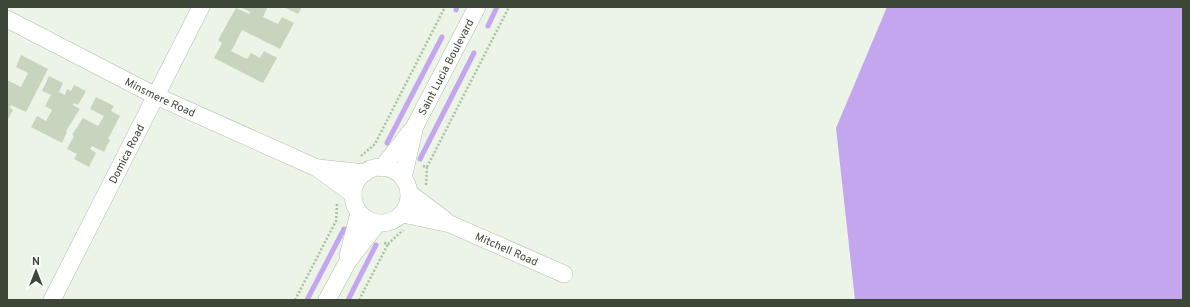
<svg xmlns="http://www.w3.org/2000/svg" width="1190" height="307" font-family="Overpass,sans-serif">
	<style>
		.water { fill: #c4a6ef }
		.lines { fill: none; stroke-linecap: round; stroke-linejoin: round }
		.stream { stroke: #c4a6ef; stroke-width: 5 }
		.building { fill: #c7d5be }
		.minor-casing { stroke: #b2bfab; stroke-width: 18 }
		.path { stroke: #a9c19c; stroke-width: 2.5; stroke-dasharray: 2 2; stroke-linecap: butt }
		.minor { stroke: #fff; stroke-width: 17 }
		.labels { text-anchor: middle; stroke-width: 4; stroke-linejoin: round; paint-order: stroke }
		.street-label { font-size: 11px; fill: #3d4737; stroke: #fff }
	</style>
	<rect width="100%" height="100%" fill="#ecf4e8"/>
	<!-- water -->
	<path class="water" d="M887 7H1183V300H855L836 128Z"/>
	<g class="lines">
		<!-- stream -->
		<path class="stream" d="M456 10 457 7
			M488 26 497 7
			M387 143 442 37
			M420 159 474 53
			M307 300 344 229
			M348 300 376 245"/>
	</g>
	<!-- building -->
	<path class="building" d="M240 7H264L267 8 263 17 278 24 282 17 294 23 280 49 242 30 233 48 231 51 247 59 251 53 260 58 264 51 277 58 263 83 214 58 222 43 218 40 236 8 249 14 250 12Z
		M284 7H302L298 14Z
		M21 55 48 69 26 112 11 105 10 108 13 110 7 121V80L21 87 28 73 16 67Z
		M49 76 63 83 59 92 65 95 67 89 71 91 74 85 86 91 78 105 74 103 73 105 80 109 66 131 67 132 62 143 31 127 37 116 46 121 52 110 45 106 51 95 42 91Z
		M96 97 114 106 111 111 120 116 108 139 110 140 104 152 92 146 90 149 96 153 89 167 74 159 77 154 67 149 74 136 72 135 83 118 98 126 104 116 90 109Z"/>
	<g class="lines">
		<!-- minor casing -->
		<g class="minor-casing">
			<g id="minor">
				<path id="s1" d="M7 19 156 96 317 168 353 194"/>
				<circle cx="381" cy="195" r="28"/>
				<path d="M318 168 365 173"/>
				<path id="s2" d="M382 168 415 126 477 7"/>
				<path d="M403 178 414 130"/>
				<path d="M409 193 445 220"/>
				<path id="s3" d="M403 214 450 224 564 274"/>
				<path d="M348 256 359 213"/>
				<path id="s4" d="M52 300 201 7"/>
				<path d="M327 300 348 261 377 224"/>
			</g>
		</g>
		<!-- path -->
		<path class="path" d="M361 156 375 144 445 7
			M423 166 427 167 426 186
			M427 167 509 7
			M337 204 336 221 339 222
			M384 243 388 244 403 230
			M295 300 336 221
			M359 300 388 244"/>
		<!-- minor -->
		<use href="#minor" class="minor"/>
	</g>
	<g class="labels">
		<!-- street labels -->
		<g class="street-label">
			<text dy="4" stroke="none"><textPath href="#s2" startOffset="120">Saint Lucia Boulevard</textPath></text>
			<text dy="4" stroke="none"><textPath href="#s1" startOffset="172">Minsmere Road</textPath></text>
			<text dy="4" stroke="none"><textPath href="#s4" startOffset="164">Domica Road</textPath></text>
			<text dy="4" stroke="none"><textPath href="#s3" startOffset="110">Mitchell Road</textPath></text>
		</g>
	</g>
	<!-- border -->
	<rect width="1190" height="307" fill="none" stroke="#3d4737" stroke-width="16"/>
	<!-- north arrow -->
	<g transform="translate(36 271)" stroke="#ffffff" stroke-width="3" paint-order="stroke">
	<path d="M0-3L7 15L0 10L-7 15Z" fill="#3d4737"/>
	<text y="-6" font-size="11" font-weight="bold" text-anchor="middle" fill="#3d4737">N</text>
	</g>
</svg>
